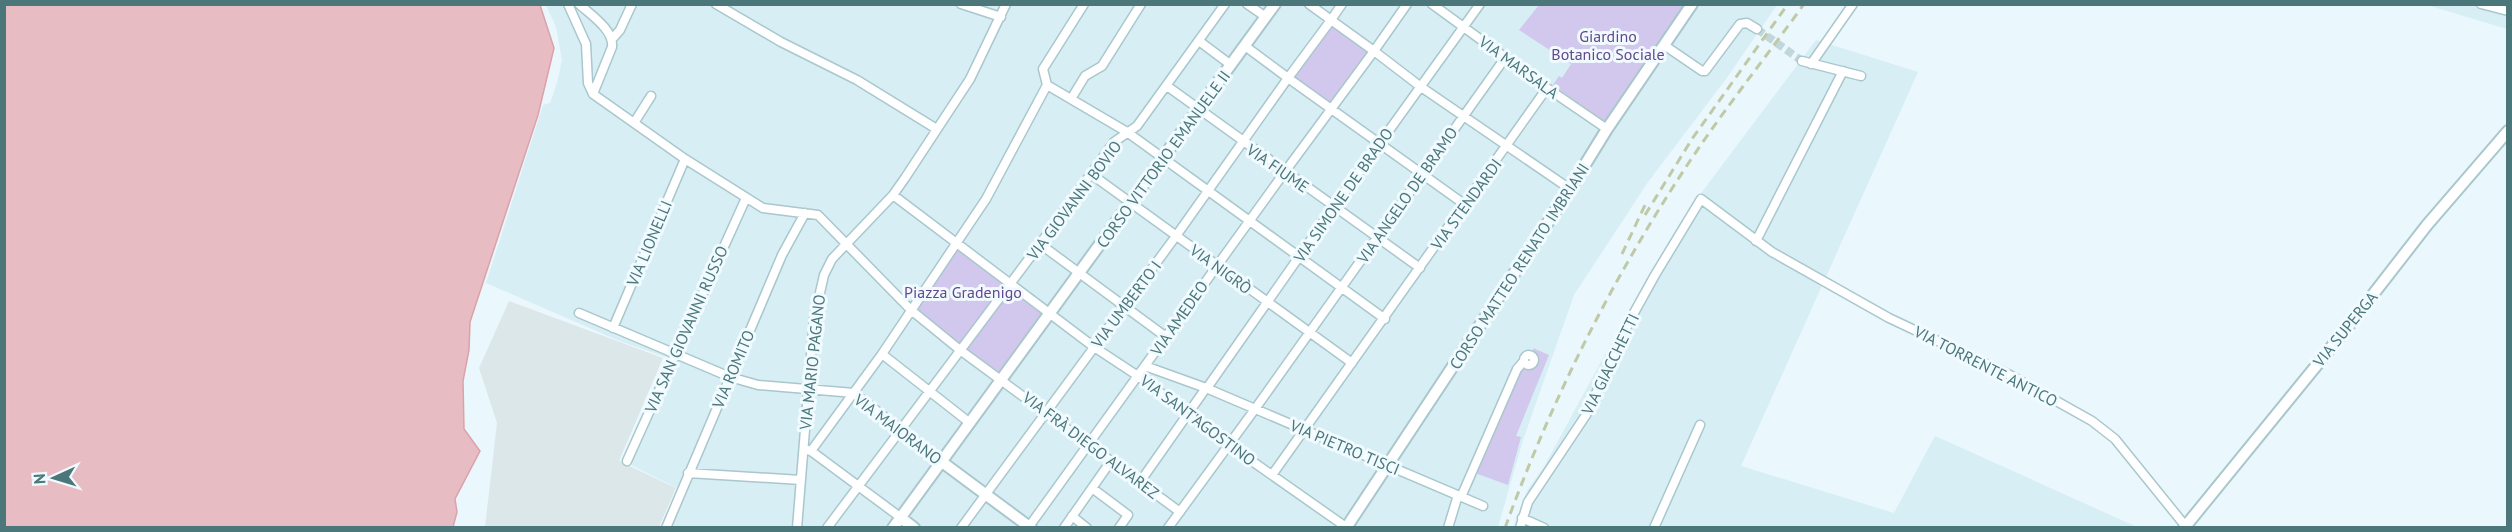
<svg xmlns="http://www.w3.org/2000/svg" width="2512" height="532" font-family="'PT Sans',sans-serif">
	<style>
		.residential { fill: #d7eef5 }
		.industrial { fill: #dce7e9 }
		.green { fill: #d2c7ec }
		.water { fill: #e8bcc3; stroke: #dba2aa; stroke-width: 1.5 }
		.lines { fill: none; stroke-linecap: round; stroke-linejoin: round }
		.minor-tunnel { stroke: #c2d7dc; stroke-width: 8; stroke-dasharray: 8 4; stroke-linecap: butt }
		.minor-casing { stroke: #a9c7cc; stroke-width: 11 }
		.tertiary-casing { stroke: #a9c7cc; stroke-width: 14 }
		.minor { stroke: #fff; stroke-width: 8 }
		.tertiary { stroke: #fff; stroke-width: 10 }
		.rail { stroke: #c0c9a6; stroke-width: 3; stroke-dasharray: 9 6; stroke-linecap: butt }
		.labels { text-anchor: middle; stroke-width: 6; stroke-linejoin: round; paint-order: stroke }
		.park-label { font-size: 16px; fill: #64488c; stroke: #f1fbff }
		.street-label { font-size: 16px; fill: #4b777a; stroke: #f1fbff }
	</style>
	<rect width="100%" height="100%" fill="#eaf7fd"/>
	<!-- residential -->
	<path class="residential" d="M546 5H1777L1726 79 1648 182 1574 295 1523 440 1498 527H661L679 489 623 461 668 358 617 340 486 283 543 105 550 103 557 83 562 60 556 27Z
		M2427 5H2507V29Z
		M1816 40 1918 72 1741 466 1894 513 1935 436 2137 527 1513 528 1527 491 1545 465 1610 345 1702 192Z"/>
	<!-- industrial -->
	<path class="industrial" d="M509 301 663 358 619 461 676 488 659 527H485L497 423 479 368Z"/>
	<!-- green -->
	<path class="green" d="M1539 5H1685L1604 123 1553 85 1559 76 1562 78 1571 64 1519 30Z
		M1332 23 1371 52 1332 107 1291 78Z
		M958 247 1006 283 960 345 916 310Z
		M1011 287 1046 313 1002 375 965 349Z
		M1533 348 1549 355 1516 436 1521 437 1508 485 1475 473 1520 370 1534 369C1543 357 1534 357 1533 348Z"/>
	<!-- water -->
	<path class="water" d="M4 5H540L554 48 538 115 470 322 469 350 463 381 464 429 480 451 455 499 457 512 453 527H5Z"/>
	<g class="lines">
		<!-- minor-tunnel -->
		<path class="minor-tunnel" d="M1757 29 1802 61"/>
		<!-- minor casing -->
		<g class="minor-casing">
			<path id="minor" d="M568 4 586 44 588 83 593 94 685 159 763 208 818 215 911 310 960 350 1180 512
				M579 4C591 15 614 30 612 47L593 94
				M716 4 781 42 857 80 935 128
				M961 4 1001 17
				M1247 4 1266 17
				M1309 4 1331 20 1342 4
				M1407 4 1374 51 1421 87 1570 189
				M1432 4 1547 88 1607 129
				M2481 4 2508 11
				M612 39 620 30 632 4
				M1199 41 1231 65
				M1664 45 1702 71H1705L1740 24 1747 23 1757 29
				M1802 61 1861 76
				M1811 64 1853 4
				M1047 85 1127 132 1385 319
				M1047 85 1043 69 1084 4
				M1167 86 1420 268
				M1071 99 1085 76 1102 66 1141 4
				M634 123 651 96
				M1091 174 1352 363
				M893 195 1094 347 1138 376 1229 445 1346 527
				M1756 241 1843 71
				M1040 244 1166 337
				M579 313 730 377 758 385 854 393 942 462
				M613 328 685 159
				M882 354 970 423
				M1524 360a5 5 0 1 1 10 0a5 5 0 1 1-10 0Z
				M1145 366 1206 388 1483 506
				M1207 388 1334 207 1480 4
				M807 450 811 451 900 517
				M811 451 882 354 986 199 1047 85
				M627 461 746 198
				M688 473 801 480
				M1272 475 1547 88
				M1140 482 1206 388
				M1092 488 1128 515 1119 528
				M1461 497 1517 369 1524 361
				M1072 516 1087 528
				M1522 518 1544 528
				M666 528 782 255 805 213
				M797 528 814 319 824 275 832 259 893 195 905 178 970 79 1006 4
				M827 528 1040 244 1114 142 1137 126 1225 4
				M961 528 1176 236 1288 78 1245 46
				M1028 528 1284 173 1374 51 1331 20 1288 78C1347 120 1405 162 1464 204
				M1064 528 1111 461
				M1168 528 1255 409 1505 58
				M1448 528 1458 495
				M1520 528 1528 502 1586 415 1630 320 1655 275 1701 199 1772 252 1889 318 2010 375 2092 421 2115 439 2187 528
				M1654 528 1700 425"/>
		</g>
		<!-- tertiary casing -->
		<g class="tertiary-casing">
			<path id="tertiary" d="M942 462 1031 528
				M900 517 914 528
				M893 528 1275 4
				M1346 528 1570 189 1607 129 1692 4
				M2184 528 2347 328 2427 225 2508 131"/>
		</g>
		<!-- minor -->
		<use href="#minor" class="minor"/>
		<!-- tertiary -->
		<use href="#tertiary" class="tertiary"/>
		<!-- rail -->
		<path class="rail" d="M1645 215 1692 139 1788 4
			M1622 254 1645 205
			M1505 528C1551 401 1610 283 1684 170 1721 113 1764 60 1804 4"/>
	</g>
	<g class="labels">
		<!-- park labels -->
		<g class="park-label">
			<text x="1608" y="42">Giardino<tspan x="1608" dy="18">Botanico Sociale</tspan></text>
			<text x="963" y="298">Piazza Gradenigo</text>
		</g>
		<!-- street labels -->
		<g class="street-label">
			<text transform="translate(1519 67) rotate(36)" y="6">VIA MARSALA</text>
			<text transform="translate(1163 159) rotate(-54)" y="6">CORSO VITTORIO EMANUELE II</text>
			<text transform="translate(1278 168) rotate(35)" y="6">VIA FIUME</text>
			<text transform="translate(1343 195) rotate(-55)" y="6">VIA SIMONE DE BRADO</text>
			<text transform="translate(1407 195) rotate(-55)" y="6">VIA ANGELO DE BRAMO</text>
			<text transform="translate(1074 200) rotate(-53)" y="6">VIA GIOVANNI BOVIO</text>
			<text transform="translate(1466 204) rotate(-54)" y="6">VIA STENDARDI</text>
			<text transform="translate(649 243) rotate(-67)" y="6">VIA LIONELLI</text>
			<text transform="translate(1519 266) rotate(-57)" y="6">CORSO MATTEO RENATO IMBRIANI</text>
			<text transform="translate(1221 269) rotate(36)" y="6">VIA NIGRÒ</text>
			<text transform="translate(1126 304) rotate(-53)" y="6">VIA UMBERTO I</text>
			<text transform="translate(1179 318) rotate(-55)" y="6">VIA AMEDEO</text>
			<text transform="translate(686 329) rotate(-66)" y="6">VIA SAN GIOVANNI RUSSO</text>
			<text transform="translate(2345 329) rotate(-51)" y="6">VIA SUPERGA</text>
			<text transform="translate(812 362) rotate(-84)" y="6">VIA MARIO PAGANO</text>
			<text transform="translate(1610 364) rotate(-64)" y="6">VIA GIACCHETTI</text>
			<text transform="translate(1986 366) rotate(27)" y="6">VIA TORRENTE ANTICO</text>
			<text transform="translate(733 369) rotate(-67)" y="6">VIA ROMITO</text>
			<text transform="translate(1198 420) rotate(37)" y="6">VIA SANT'AGOSTINO</text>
			<text transform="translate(898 429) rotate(37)" y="6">VIA MAIORANO</text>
			<text transform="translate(1091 445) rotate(37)" y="6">VIA FRÀ DIEGO ALVAREZ</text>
			<text transform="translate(1345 447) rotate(23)" y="6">VIA PIETRO TISCI</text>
		</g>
	</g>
	<!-- border -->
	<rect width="2512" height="532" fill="none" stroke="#4b777a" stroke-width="12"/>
	<!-- north arrow -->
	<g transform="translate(54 478) rotate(266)" stroke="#f1fbff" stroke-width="4.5" paint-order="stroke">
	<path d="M0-4.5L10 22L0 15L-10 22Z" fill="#4b777a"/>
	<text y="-9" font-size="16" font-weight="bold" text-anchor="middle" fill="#4b777a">N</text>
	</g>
</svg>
